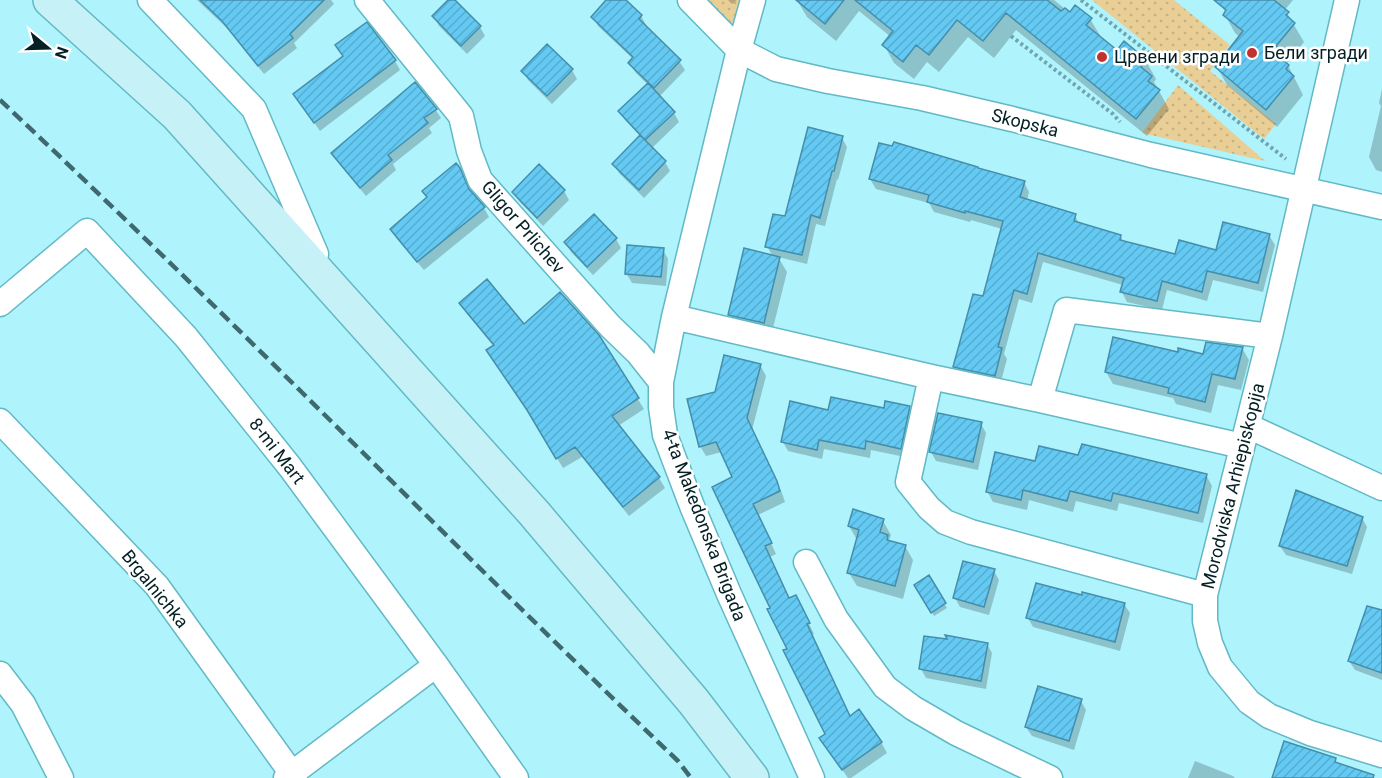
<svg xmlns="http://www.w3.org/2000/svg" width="1382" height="778" font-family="Roboto,sans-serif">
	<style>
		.grass { fill: url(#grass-dots) }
		.shadow { fill: #0003 }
		.building { fill: url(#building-hatch); stroke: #448eac; stroke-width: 1.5 }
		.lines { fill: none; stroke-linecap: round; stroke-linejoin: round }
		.street-casing { stroke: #62b9c5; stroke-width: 27 }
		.secondary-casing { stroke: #62b9c5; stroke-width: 36 }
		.path { stroke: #70a5ad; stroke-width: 4; stroke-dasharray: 3 3; stroke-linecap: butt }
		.street { stroke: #fff; stroke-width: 24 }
		.secondary { stroke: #c6f2f7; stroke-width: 33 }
		.rail { stroke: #3f696f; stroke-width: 4.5; stroke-dasharray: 12 6; stroke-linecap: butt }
		.poi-dot { fill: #c1332e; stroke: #fff; stroke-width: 2 }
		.labels { text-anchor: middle; stroke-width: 5; stroke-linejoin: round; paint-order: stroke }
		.poi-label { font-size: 18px; fill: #042024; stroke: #fff; text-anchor: start }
		.street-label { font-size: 18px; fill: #042024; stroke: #fff }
	</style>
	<defs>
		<pattern id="grass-dots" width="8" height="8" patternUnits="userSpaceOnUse" patternTransform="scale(1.5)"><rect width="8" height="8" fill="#e9cf95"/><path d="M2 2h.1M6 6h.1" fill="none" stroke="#c6b180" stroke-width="1.8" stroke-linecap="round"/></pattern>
		<pattern id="building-hatch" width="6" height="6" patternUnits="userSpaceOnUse" patternTransform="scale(1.5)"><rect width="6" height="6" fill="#64caf3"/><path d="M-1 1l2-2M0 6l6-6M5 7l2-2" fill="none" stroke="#55add0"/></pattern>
	</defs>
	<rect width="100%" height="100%" fill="#aff3fd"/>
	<!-- grass -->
	<path class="grass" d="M705 0H740L732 28Z
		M1092 0H1174L1230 45 1210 71 1276 124 1264 139Z
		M1178 85 1265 161 1142 133Z"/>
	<!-- shadow -->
	<path class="shadow" d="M197 0H331L334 4 294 43 297 48 264 74 229 30Z
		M450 0H453L480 27 485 36 467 54 439 26 434 16Z
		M608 0H623L641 16 646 25 645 27 679 61 685 70 659 97 674 113 679 122 651 149 665 162 670 171 644 198 619 173 614 164 641 137 625 120 620 111 648 85 635 72 630 63 633 59 598 26 593 17Z
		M728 0H737L732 4Z
		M797 0H1054L1070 13 1090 19 1101 37 1100 38 1117 52 1146 61 1156 79 1154 82 1169 109 1147 136 1016 30 994 58 968 37 939 72 927 62 914 79 894 63 884 45 891 37 859 11 836 41 807 17Z
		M1224 0H1293L1284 11 1287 13 1304 42 1287 63 1303 95 1277 127 1227 85 1217 67 1240 37 1235 33 1225 15 1226 13 1221 4Z
		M366 24 395 61 400 70 320 131 295 95 344 57Z
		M572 70 577 79 552 104 528 80 523 71Z
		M1382 89V172L1376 170 1369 157 1381 106 1379 103Z
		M435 109 441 118 429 128 432 133 393 164 396 170 366 196 338 162 333 153Z
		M842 138 847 147 838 180 837 179 825 226 816 224 807 264 778 257 787 272 771 336 738 329 730 315 773 257 767 246Z
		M459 168 471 193 484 208 489 217 424 270 397 239 392 229 428 199 424 191Z
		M979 170 1024 182 1029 192 1027 201 1075 216 1080 225 1120 236 1124 242 1176 256 1217 252 1269 235 1275 245 1263 292 1213 280 1207 301 1167 290 1162 310 1127 302 1122 292 1123 285 1043 262 1032 303 1019 299 1004 354 1007 359 1000 385 960 377 955 367 985 298 1002 229 971 220 970 222 934 212 929 203 876 189 870 179Z
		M564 191 569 200 543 226 519 201 514 192Z
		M594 216 616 239 621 248 593 275 571 252 566 243Z
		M663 250 668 259 666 286 632 283 626 273Z
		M461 304 524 326 598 336 644 409 618 426 659 478 665 488 629 516 582 457 563 468 534 421 494 347 467 314Z
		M1242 348 1249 360 1241 390 1218 385 1211 413 1176 404 1173 398 1113 384 1106 372 1179 354 1204 356Z
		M760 365 766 376 752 430 782 493 785 502 758 515 776 554 770 557 789 600 801 607 814 634 812 635 850 718 881 742 887 753 851 778H848L827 748V734L789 649 772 608 734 478 722 452 706 456 700 446 716 393Z
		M909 408 914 417 905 457 871 450 870 458 824 449 822 459 788 451 783 442 829 411Z
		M981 424 986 433 978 470 936 461 931 452Z
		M1080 457 1206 475 1212 486 1203 523 1119 503 1117 511 1076 501 1073 512 1029 500 1027 510 993 502 987 491 1037 463Z
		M1362 518 1367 527 1352 574 1286 555 1280 546Z
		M883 521 891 535 889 540 891 543 905 546 913 560 903 599 857 586 849 573 857 540 849 526Z
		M994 571 999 580 989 615 960 607 955 598Z
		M929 577 947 608 934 616 916 585Z
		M1083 597 1124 604 1130 613 1120 651 1033 627 1028 618Z
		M1382 612V680L1355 670 1349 661Z
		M987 644 992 653 986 689 926 678 921 669Z
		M1081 701 1086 710 1074 750 1032 736 1026 727Z
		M1195 761 1233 776 1235 778H1188Z"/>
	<!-- building -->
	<path class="building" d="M200 0H324L290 34 293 38 258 66 222 21Z
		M448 0H455L481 26 461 46 432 16Z
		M606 0H626L642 15 639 19 681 60 654 88 628 63 633 57 591 17Z
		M796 0H844L825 24Z
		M855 0H1047L1061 11 1065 8 1070 12 1075 5 1092 18 1086 25 1117 50 1124 41 1147 60 1141 67 1152 76 1148 81 1160 90 1136 119 1006 13 983 41 957 20 929 55 916 45 903 62 882 45 893 31Z
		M1214 0H1274L1289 12 1286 15 1295 23 1276 46 1281 50 1277 55 1289 65 1286 69 1294 76 1266 110 1215 67 1243 31 1223 15 1226 10Z
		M367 22 396 60 314 123 293 94 343 56 335 45Z
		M547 44 573 69 547 96 521 71Z
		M415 82 437 109 424 118 428 123 388 155 392 160 360 188 331 153Z
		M648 83 675 112 645 140 618 111Z
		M808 127 843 136 834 171H832L820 218 811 215 802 255 765 247 773 214 785 216Z
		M640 135 666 161 639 190 612 164Z
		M894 142 978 167V168L1025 181 1020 197 1076 214 1074 221 1121 235 1120 240 1175 254 1179 240 1216 250 1223 222 1270 234 1258 283 1207 271 1202 292 1162 281 1157 301 1120 292 1124 278 1038 253 1027 294 1014 290 998 347 1002 348 995 376 953 367 973 294 983 296 1003 221 965 211V213L927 202 929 195 869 179 879 143 892 146Z
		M456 163 460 168 469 189 485 207 417 262 390 229 427 197 422 191Z
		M539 164 565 190 537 218 512 192Z
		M594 214 617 238 587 267 564 242Z
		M627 245 664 248 661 277 625 274Z
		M744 248 780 257 764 323 728 315Z
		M487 279 524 324 560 292 599 335 639 398 612 416 660 477 623 507 575 447 556 459 527 410 486 350 494 345 459 303Z
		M1113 337 1178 352V348L1203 354 1206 342 1243 347 1235 379 1212 374 1205 402 1168 393 1169 388 1105 372Z
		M724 355 761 364 747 418 777 481 780 491 753 504 772 543 765 546 789 598 796 595 810 623 807 624 850 716 859 709 882 742 842 770 819 738 825 734 783 650 787 649 767 609 770 608 712 487 732 477 716 442 699 447 687 399 715 392Z
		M831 397 884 408 885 401 910 406 901 449 866 441 865 449 819 440 817 450 781 442 790 401 828 410Z
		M938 413 982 422 973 462 929 452Z
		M1082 444 1207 474 1198 513 1113 493 1111 501 1070 491 1067 501 1023 490 1021 500 986 492 995 452 1035 461 1039 446 1078 455Z
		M1296 490 1363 517 1347 566 1279 546Z
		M853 509 884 519 880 532 888 535 887 540 906 545 895 586 847 573 859 530 848 526Z
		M963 561 995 569 984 607 953 598Z
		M929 575 946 603 931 613 914 585Z
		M1036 583 1082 595V592L1125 603 1115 642 1026 618Z
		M1367 606 1382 610V673L1348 661Z
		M945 635 988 643 981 681 919 669 924 636 947 639Z
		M1038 686 1082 699 1069 741 1025 727Z
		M1284 741 1336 758 1335 762 1374 775 1373 778H1272Z"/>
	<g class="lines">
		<!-- street casing -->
		<g class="street-casing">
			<path id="street" d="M150 0 254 109 316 254 313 266
				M367 0 461 116 469 151 480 180 610 326 638 353 661 382
				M690 0 739 50 776 69 828 81 922 98 1012 119 1151 155 1382 207
				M753 0 739 50 674 317 661 382V407L665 435 692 506 729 594 812 778
				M1347 0 1270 336 1205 595V621L1210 643 1220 667 1249 702 1269 716 1310 733 1382 755
				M0 304 87 231 186 337 290 467 436 665 516 778
				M674 317 931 377 1040 400 1242 446
				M931 377 908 482 929 508 945 522 971 532 1205 595
				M1040 400 1066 310 1270 336
				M0 421 157 586 295 778
				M1248 426 1382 488
				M806 562 836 619 885 687 913 708 956 733 1050 778
				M0 674 23 704 61 778
				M286 778 436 665"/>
		</g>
		<!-- secondary casing -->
		<g class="secondary-casing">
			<path id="secondary" d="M50 0 177 115 534 513 694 702 752 778"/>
		</g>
		<!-- path -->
		<path class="path" d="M1081 0 1286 159
			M1011 36 1113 114 1120 122"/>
		<!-- street -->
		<use href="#street" class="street"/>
		<!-- secondary -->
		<use href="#secondary" class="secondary"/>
		<!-- rail -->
		<path class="rail" d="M0 100C230 316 450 543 678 761L691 778"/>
	</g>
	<!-- markers -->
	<g class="poi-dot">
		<circle cx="1252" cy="53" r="6"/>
		<circle cx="1102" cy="57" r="6"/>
	</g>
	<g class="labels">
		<!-- poi labels -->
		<g class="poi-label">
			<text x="1264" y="59">Бели згради</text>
			<text x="1114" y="63">Црвени згради</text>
		</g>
		<!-- street labels -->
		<g class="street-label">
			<text transform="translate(1025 123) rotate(14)" y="6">Skopska</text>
			<text transform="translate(523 227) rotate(49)" y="6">Gligor Prlichev</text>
			<text transform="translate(277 451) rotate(52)" y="6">8-mi Mart</text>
			<text transform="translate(1233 486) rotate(-76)" y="6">Morodviska Arhiepiskopija</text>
			<text transform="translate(704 525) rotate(69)" y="6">4-ta Makedonska Brigada</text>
			<text transform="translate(155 589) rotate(51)" y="6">Brgalnichka</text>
		</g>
	</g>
	<!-- north arrow -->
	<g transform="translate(48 48) rotate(109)" stroke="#ffffff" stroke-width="4.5" paint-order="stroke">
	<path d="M0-4.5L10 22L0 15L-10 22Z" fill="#042024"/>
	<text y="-9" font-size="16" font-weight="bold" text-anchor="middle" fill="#042024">N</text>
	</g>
</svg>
